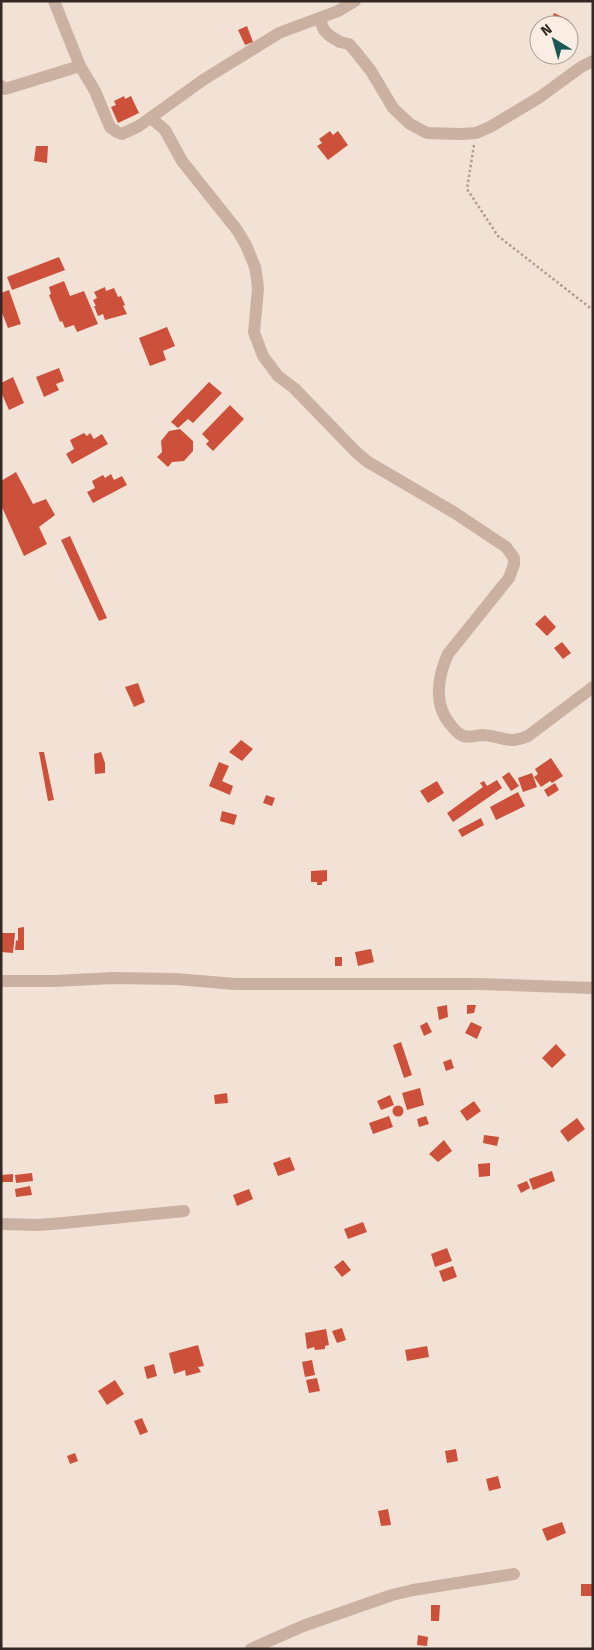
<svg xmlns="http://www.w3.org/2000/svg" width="594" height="1650" font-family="'Fira Sans',sans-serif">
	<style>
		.building { fill: #cc503a }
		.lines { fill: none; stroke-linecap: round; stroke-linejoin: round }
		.path { stroke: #b69a8c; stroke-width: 2.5; stroke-dasharray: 2.5 2.5; stroke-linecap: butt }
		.minor { stroke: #cab1a2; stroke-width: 12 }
	</style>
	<rect width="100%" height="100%" fill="#f2e2d6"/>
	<!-- building -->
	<path class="building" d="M554 13 569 20 566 25H549Z
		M247 26 253 42 245 45 238 30Z
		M124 96 125 99 131 96 139 113 118 123 111 107 116 105 114 101Z
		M330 131 333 135 338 131 348 145 328 160 317 146 322 143 319 139Z
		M36 146H48L47 163 34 161Z
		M59 257 65 270 12 290 7 277Z
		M64 281 70 296 84 291 98 324 77 332 74 325 65 328 62 321 60 322 49 295 51 294 49 287Z
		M105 287 106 291 114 288 118 297 121 296 125 305 123 306 127 314 105 320 103 314 98 316 94 306H96L93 300 97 298 94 292Z
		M9 290 21 324 8 328 1 310V293Z
		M167 327 175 346 163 351 166 360 150 366 139 338Z
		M59 368 64 381 56 384 59 390 44 397 36 377Z
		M13 377 24 403 9 410 1 392V383Z
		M209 382 222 393 193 423 188 419 178 428 171 422Z
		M230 405 244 419 213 451 206 444 209 441 202 434Z
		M180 429 193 441V451L184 461 172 462 168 467 157 457 162 452 161 441 169 431Z
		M84 433 87 436 90 433 94 439 102 434 108 444 72 464 66 454 74 449 70 440Z
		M16 472 33 504 46 499 55 515 39 527 47 544 24 556 1 505V481Z
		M111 474 114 480 122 476 127 485 93 503 87 492 95 488 92 481 103 475 105 478Z
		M70 536 107 618 99 621 61 540Z
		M545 615 556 627 547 636 535 624Z
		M562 642 571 653 563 659 554 648Z
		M138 683 145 702 134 707 125 687Z
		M241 740 253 749 242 761 229 752Z
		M39 752H44L54 800 48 801Z
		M101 752 105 763V773L95 774 94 754Z
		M551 758 563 776 552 783 550 781 541 787 534 777 538 774 535 769Z
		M219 762 229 766 222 781 233 786 230 795 209 786Z
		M509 772 519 786 511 791 502 777Z
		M532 773 537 787 523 792 518 778Z
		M497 780 502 788 453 822 447 813 483 787 480 783 484 781 487 786Z
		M437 781 444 793 428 803 420 791Z
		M555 783 559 790 548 797 544 790Z
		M518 792 525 806 496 820 490 807Z
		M266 795 275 798 272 806 263 803Z
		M222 811 237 815 234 825 220 821Z
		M481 818 484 825 462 837 458 830Z
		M327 870V881L322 882V885H317V882H311V871Z
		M24 927V950H15L16 940 18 941V928Z
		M1 933H15L13 953 1 952Z
		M371 949 374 962 358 966 355 952Z
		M335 957H342V966H335Z
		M447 1005 448 1017 439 1020 437 1007Z
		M467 1005H476L474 1013 467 1014Z
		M427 1022 432 1032 424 1036 420 1026Z
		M471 1022 482 1027 477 1039 465 1033Z
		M401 1042 412 1075 404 1078 393 1045Z
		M556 1044 566 1055 552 1068 542 1058Z
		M451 1059 454 1068 446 1071 443 1062Z
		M420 1088 424 1105 407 1110 402 1093Z
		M227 1093 228 1103 215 1104 214 1095Z
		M390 1095 394 1105 381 1110 377 1101Z
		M474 1101 481 1111 467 1121 460 1111Z
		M392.5 1111a5.5 5.5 0 1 1 11 0a5.5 5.5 0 1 1-11 0Z
		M389 1116 393 1127 373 1134 369 1123Z
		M426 1116 429 1124 419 1127 417 1119Z
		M577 1118 585 1129 568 1142 560 1131Z
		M484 1135 499 1137 497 1146 483 1143Z
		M444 1140 452 1151 438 1162 429 1154Z
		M290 1157 295 1170 278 1176 273 1163Z
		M490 1163V1176L479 1177 478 1164Z
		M552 1171 555 1181 533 1190 529 1179Z
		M32 1173 33 1181 16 1183 15 1175Z
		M13 1174V1182H1V1175Z
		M527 1181 530 1188 521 1193 517 1185Z
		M30 1186 32 1195 16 1197 15 1189Z
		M249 1189 253 1199 237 1206 233 1195Z
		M363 1222 367 1232 348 1239 344 1229Z
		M447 1248 452 1261 435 1267 431 1254Z
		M343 1260 351 1270 342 1277 334 1267Z
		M453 1266 457 1277 443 1282 439 1271Z
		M342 1328 346 1340 337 1343 332 1331Z
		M326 1329 329 1345 325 1346V1349L315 1350 314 1347 307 1349 305 1333Z
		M198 1345 204 1366 198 1367 201 1372 186 1376 185 1370 174 1374 169 1353Z
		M427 1346 429 1357 407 1361 405 1350Z
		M312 1360 315 1375 305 1377 302 1362Z
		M154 1364 157 1376 147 1379 144 1367Z
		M317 1378 320 1391 309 1393 306 1380Z
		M115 1380 124 1394 107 1405 98 1391Z
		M142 1418 148 1432 140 1435 134 1421Z
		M456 1449 458 1461 447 1463 445 1451Z
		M75 1453 78 1461 70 1464 67 1456Z
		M498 1476 501 1488 489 1491 486 1479Z
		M388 1509 391 1525 381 1526 378 1511Z
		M562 1522 566 1533 547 1541 542 1529Z
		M581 1584H593V1596H581Z
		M431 1605H440L439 1621H431Z
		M418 1635 428 1637 427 1646 417 1645Z"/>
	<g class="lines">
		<!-- path -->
		<path class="path" d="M474 145 467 189 498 236 593 310"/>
		<!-- minor -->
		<path class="minor" d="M54 1 80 66 95 91 110 127 117 132 122 134 139 126 203 80 279 33 338 11 355 1
			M319 18 324 30 330 36 340 42 349 44 356 52 371 71 393 108 410 124 427 133 461 134 476 133 490 127 540 97 581 67 593 61
			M1 86 5 89 80 66
			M151 118 165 130 182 161 237 230 246 245 255 267 257 279 258 289 254 332 263 356 278 376 294 388 357 453 368 462 455 513 506 547 514 558V564L509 578 448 654C438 676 433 704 450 724 453 728 456 732 461 735 468 739 476 735 483 735 503 736 507 745 528 736L593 687
			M1 981H54L113 978 176 979 235 984H478L593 988
			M1 1224 38 1225 63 1223 184 1211
			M251 1649 303 1626 392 1595 413 1590 514 1574"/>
	</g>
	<!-- border -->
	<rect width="594" height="1650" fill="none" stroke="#342825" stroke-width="5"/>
	<!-- north arrow -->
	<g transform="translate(554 40) rotate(323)"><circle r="24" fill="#faede3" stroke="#ab9e97"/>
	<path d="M0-4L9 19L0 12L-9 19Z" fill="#195856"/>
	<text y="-8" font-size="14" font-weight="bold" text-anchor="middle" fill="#342825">N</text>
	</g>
</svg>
